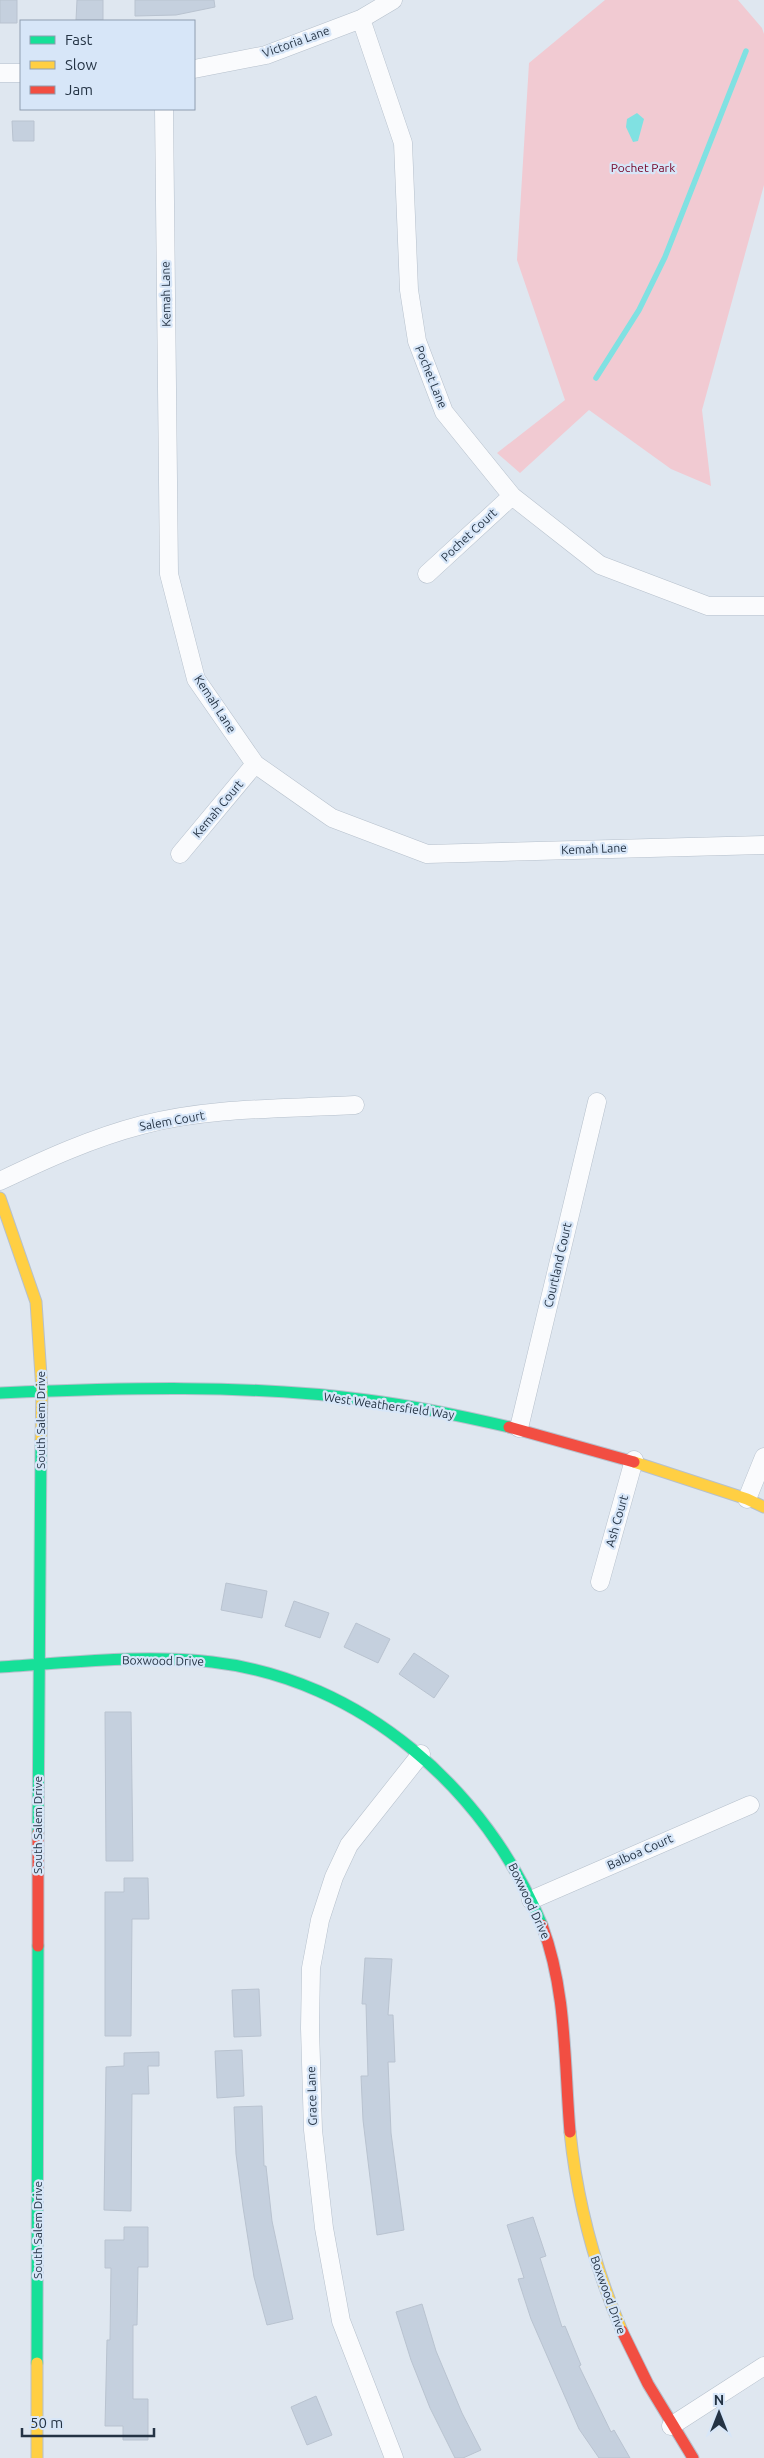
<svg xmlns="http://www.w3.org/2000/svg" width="764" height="2458" font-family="Ubuntu,sans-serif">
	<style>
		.green { fill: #f1cad2 }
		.water { fill: #80e1e2 }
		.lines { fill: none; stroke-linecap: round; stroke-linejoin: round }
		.stream { stroke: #80e1e2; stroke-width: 5.5 }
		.building { fill: #c5d0de; stroke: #b9c3d0 }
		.street-casing { stroke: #b6c0cc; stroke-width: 19 }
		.fast-casing { stroke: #b6c0cc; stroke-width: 13 }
		.slow-casing { stroke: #b6c0cc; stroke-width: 13 }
		.jam-casing { stroke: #b6c0cc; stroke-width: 13 }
		.street { stroke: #fafbfd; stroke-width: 18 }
		.fast { stroke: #16e098; stroke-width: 11 }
		.slow { stroke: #ffcf43; stroke-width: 11 }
		.jam { stroke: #f24e42; stroke-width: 11 }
		.labels { text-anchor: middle; stroke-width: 4.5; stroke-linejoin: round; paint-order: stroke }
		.street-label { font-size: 12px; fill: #243344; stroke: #d7e6f8 }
		.park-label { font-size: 12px; fill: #730124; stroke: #d7e6f8 }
	</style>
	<rect width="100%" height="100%" fill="#dfe7f0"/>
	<!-- green -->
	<path class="green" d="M605 0H738L762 28 764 34V185L702 410 711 486 671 469 589 410 520 473 497 453 565 400 517 260 529 63Z"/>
	<!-- water -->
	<path class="water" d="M637 113 644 119 638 141 633 142 626 127 627 119Z"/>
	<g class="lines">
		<!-- stream -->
		<path class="stream" d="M596 378 639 310 665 257 746 51"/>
	</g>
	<!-- building -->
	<path class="building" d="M0 0H17V23H0Z
		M77 0H103V20H76Z
		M135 0H214L215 7 176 15 135 16Z
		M12 121H34V141H13Z
		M226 1583 267 1591 262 1618 221 1610Z
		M294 1601 329 1613 320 1638 285 1626Z
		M356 1623 390 1639 378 1663 344 1647Z
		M414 1653 449 1676 434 1698 399 1674Z
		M105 1712H131L133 1861H106Z
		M124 1878H148L149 1919H132L131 2036H105V1892H124Z
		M365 1958 392 1959 388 2015H393L395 2062H388L391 2133 404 2230 377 2235 363 2120 361 2076H368L366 2004H362Z
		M259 1989 261 2036 234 2037 232 1990Z
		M242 2050 244 2096 217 2098 215 2051Z
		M159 2052V2066H148L149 2094H132L131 2211 104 2210 106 2067 124 2066V2053Z
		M262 2106 264 2166H266L272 2221 293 2319 267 2325 254 2277 243 2207 236 2154 234 2107Z
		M533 2217 546 2256 540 2258 562 2327 565 2326 581 2365 579 2366 611 2432 614 2430 630 2458H599L579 2429 531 2319 518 2279 524 2278 507 2225Z
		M124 2227H148V2267H138L137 2325H133V2399H148V2440H123V2426H105L107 2340H110L111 2268H105V2240H124Z
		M422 2304 436 2351 462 2413 481 2450 463 2458H455L430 2408 411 2360 396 2312Z
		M316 2396 332 2435 307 2445 291 2407Z"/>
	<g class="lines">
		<!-- street casing -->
		<g class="street-casing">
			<path id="street" d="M361 19 403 143 409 290 417 341 444 412 512 496 600 565 708 606H764
				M194 69 266 55 361 19 393 0
				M0 73H21
				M164 109 169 574 196 679 255 764 332 818 427 854 764 845
				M427 574 512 496
				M180 854 255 764
				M0 1181C46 1159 92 1138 142 1125 210 1107 284 1109 355 1105
				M519 1428 597 1102
				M747 1499 764 1457
				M600 1582 634 1460
				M531 1900 750 1805
				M671 2426 764 2366
				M394 2458 341 2321 324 2228 313 2130 310 2028 311 1968 320 1920 334 1877 349 1845 421 1754"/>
		</g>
		<!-- fast casing -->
		<g class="fast-casing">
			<path id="fast" d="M0 1393C122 1388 246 1384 367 1400 415 1406 462 1416 509 1427
				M0 1667C70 1663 141 1654 212 1662 361 1679 486 1789 542 1925
				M38 1833 41 1441
				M37 2363 38 1946"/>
		</g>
		<!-- slow casing -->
		<g class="slow-casing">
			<path id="slow" d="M0 1198 36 1302 42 1391 41 1441
				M634 1462 747 1499 764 1507
				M570 2132C577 2200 595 2268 622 2331
				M37 2458V2363"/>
		</g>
		<!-- jam casing -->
		<g class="jam-casing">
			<path id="jam" d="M509 1427 634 1462
				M542 1925C567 1992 564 2061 570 2132
				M38 1946V1833
				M622 2331 648 2384 693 2458"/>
		</g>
		<!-- street -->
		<use href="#street" class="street"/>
		<!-- fast -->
		<use href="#fast" class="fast"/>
		<!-- slow -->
		<use href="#slow" class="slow"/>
		<!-- jam -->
		<use href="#jam" class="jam"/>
	</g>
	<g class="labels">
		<!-- street labels -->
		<g class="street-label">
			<text transform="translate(296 42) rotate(-20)" y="4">Victoria Lane</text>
			<text transform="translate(166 294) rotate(-91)" y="4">Kemah Lane</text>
			<text transform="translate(431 377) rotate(68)" y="4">Pochet Lane</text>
			<text transform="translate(469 535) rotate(-43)" y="4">Pochet Court</text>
			<text transform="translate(215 704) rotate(57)" y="4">Kemah Lane</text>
			<text transform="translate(218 809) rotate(-50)" y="4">Kemah Court</text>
			<text transform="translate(594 849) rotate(-2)" y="4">Kemah Lane</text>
			<text transform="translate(172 1121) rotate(-10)" y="4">Salem Court</text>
			<text transform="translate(558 1265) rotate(-77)" y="4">Courtland Court</text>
			<text transform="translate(389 1406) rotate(8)" y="4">West Weathersfield Way</text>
			<text transform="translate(41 1420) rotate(-90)" y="4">South Salem Drive</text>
			<text transform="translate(617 1521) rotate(-74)" y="4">Ash Court</text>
			<text transform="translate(163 1661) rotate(1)" y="4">Boxwood Drive</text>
			<text transform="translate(38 1825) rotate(-90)" y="4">South Salem Drive</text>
			<text transform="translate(640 1852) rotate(-24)" y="4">Balboa Court</text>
			<text transform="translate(529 1901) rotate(65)" y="4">Boxwood Drive</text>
			<text transform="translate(312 2096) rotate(-92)" y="4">Grace Lane</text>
			<text transform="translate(38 2230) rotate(-90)" y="4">South Salem Drive</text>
			<text transform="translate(608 2295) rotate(70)" y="4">Boxwood Drive</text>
		</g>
		<!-- park labels -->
		<g class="park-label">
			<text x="643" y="172">Pochet Park</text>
		</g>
	</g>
	<!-- legend -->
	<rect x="20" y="20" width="175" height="90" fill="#d7e6f8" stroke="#8f9eb0"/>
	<rect x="30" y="36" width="25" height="8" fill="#16e098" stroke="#8f9eb0"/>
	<text x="65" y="45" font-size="15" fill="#243344">Fast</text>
	<rect x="30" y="61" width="25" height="8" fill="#ffcf43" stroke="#8f9eb0"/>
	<text x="65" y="70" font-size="15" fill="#243344">Slow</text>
	<rect x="30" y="86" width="25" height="8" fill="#f24e42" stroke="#8f9eb0"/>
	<text x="65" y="95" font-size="15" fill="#243344">Jam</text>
	<!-- north arrow -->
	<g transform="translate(719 2413)" stroke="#d7e6f8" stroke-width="4" paint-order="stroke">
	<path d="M0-4L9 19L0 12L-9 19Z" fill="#243344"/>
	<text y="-8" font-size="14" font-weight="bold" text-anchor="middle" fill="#243344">N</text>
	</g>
	<!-- scale -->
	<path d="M22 2428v8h132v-8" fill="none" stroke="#243344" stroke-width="2.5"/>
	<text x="30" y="2428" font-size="15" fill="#243344" stroke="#d7e6f8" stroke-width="4" paint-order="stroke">50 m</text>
</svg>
